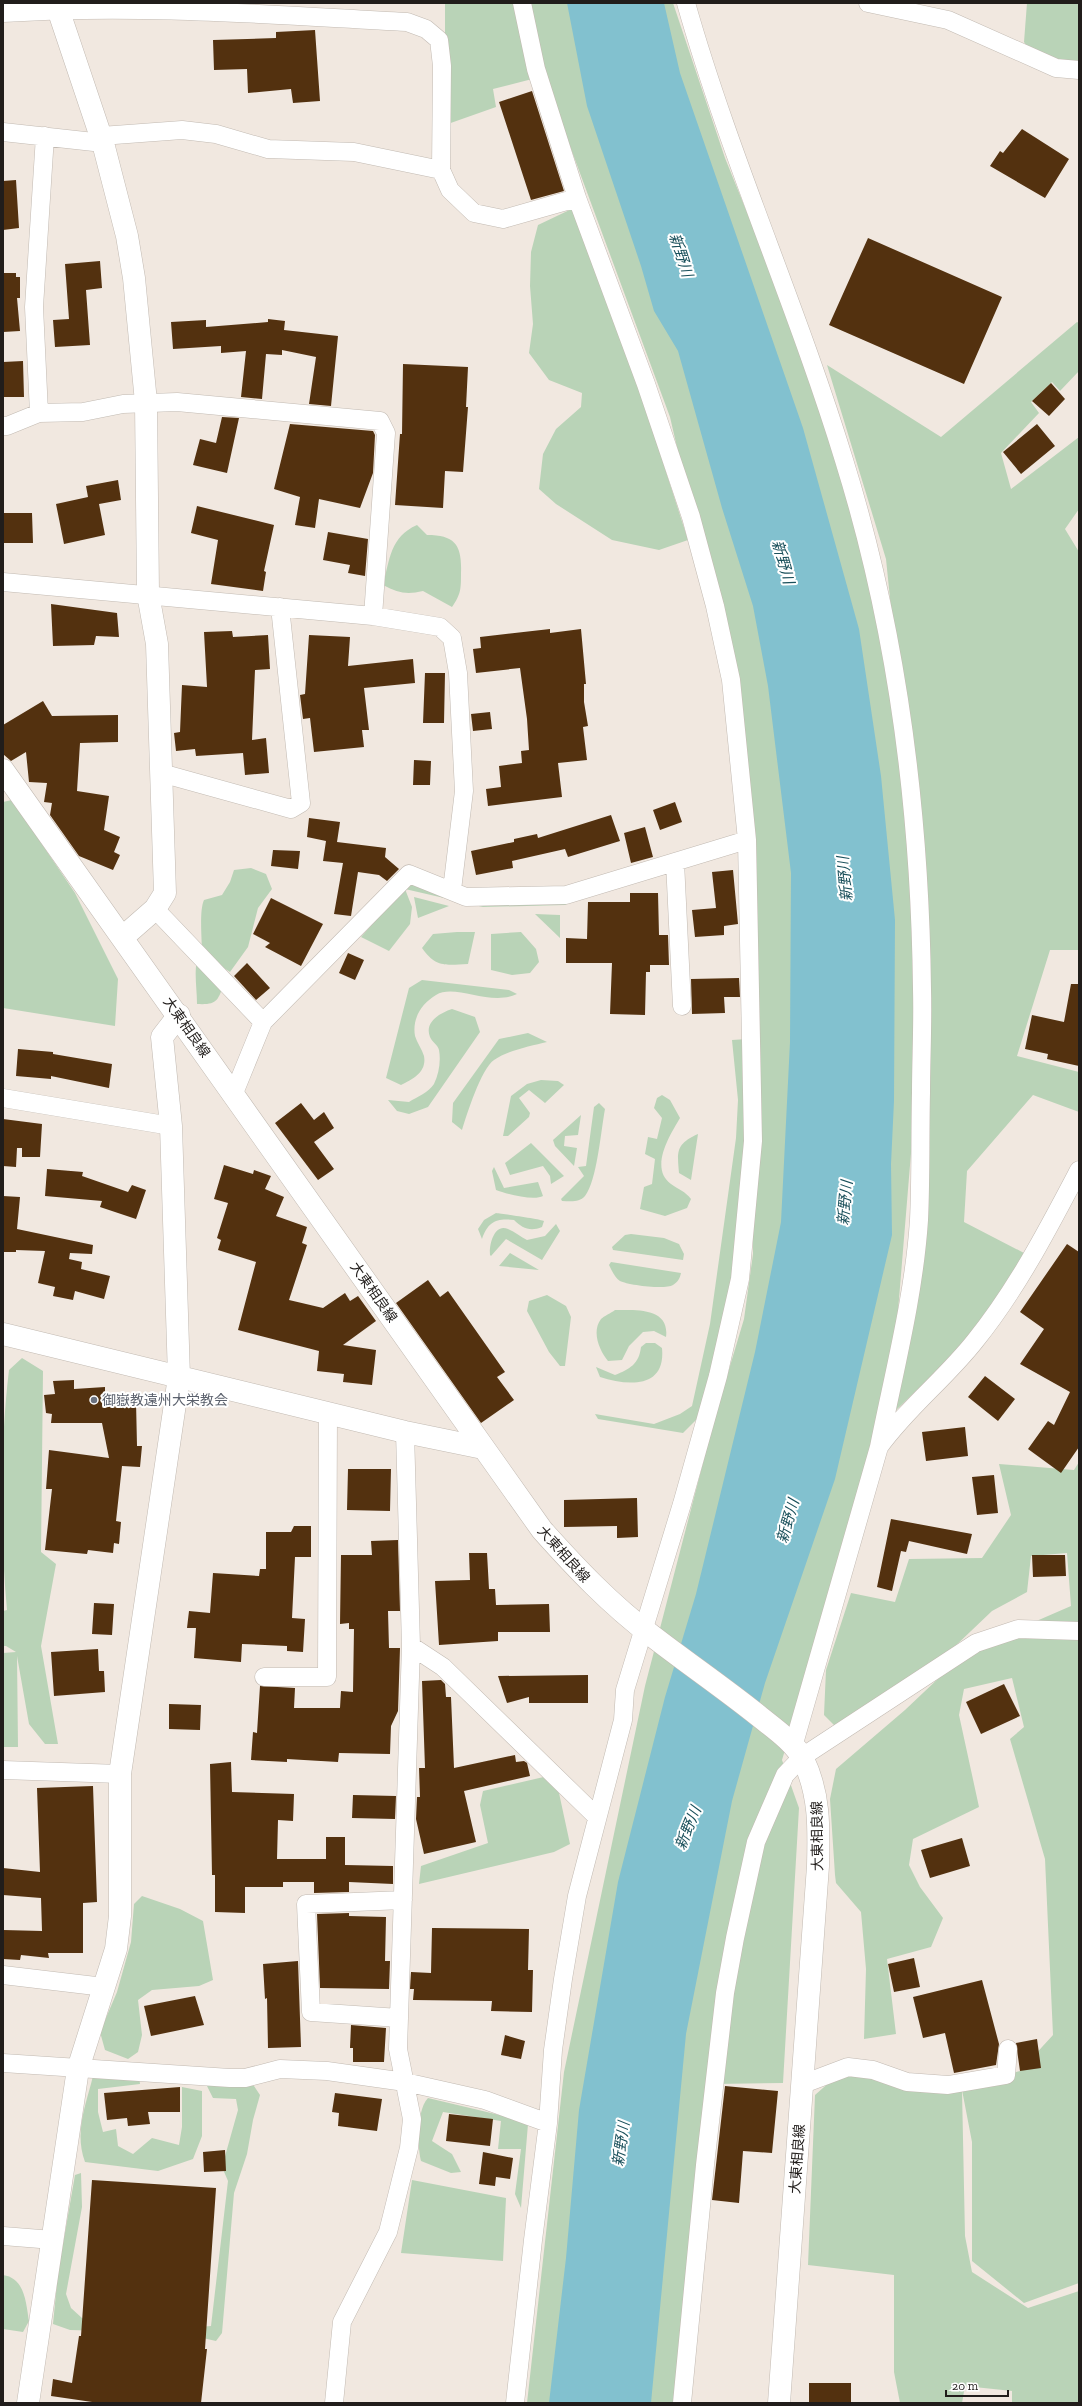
<svg xmlns="http://www.w3.org/2000/svg" width="1082" height="2406" font-family="'Zilla Slab','Noto Sans JP',serif">
	<style>
		.green { fill: #b9d3b7 }
		.water { fill: #82c1cf }
		.building { fill: #53310f }
		.lines { fill: none; stroke-linecap: round; stroke-linejoin: round }
		.minor-casing { stroke: #c2bab2; stroke-width: 19 }
		.tertiary-casing { stroke: #c2bab2; stroke-width: 23 }
		.secondary-casing { stroke: #c2bab2; stroke-width: 23 }
		.minor { stroke: #fff; stroke-width: 18 }
		.tertiary { stroke: #fff; stroke-width: 22 }
		.secondary { stroke: #fff; stroke-width: 22 }
		.worship-dot { fill: #6b7280; stroke: #fff; stroke-width: 1.5 }
		.labels { text-anchor: middle; stroke-width: 4; stroke-linejoin: round; paint-order: stroke }
		.street-label { font-size: 14px; fill: #211d1b; stroke: #fff }
		.worship-label { font-size: 14px; fill: #5b616d; stroke: #fff; text-anchor: start }
		.water-label { font-size: 15px; font-style: italic; fill: #1a505b; stroke: #fff }
	</style>
	<rect width="100%" height="100%" fill="#f1e8e0"/>
	<!-- green -->
	<path class="green" d="M445 3H519L536 78 493 89 496 107 445 125Z
		M522 3H673L725 158 832 423 897 685 908 776 886 559 827 365 941 437 1077 322 1079 323V371L1060 391 1052 382 1031 402 1039 413 1001 453 1011 489 1079 437V509L1065 529 1079 552V950H1050L1017 1056 1079 1072V1112L1033 1095 967 1171 964 1222 1024 1253 978 1331 892 1414 917 1235 920 1044 898 1311 877 1440 857 1512 782 1760 799 1808 783 2083 715 2084 679 2403H527L564 2072 645 1686 716 1413 744 1319 753 1254 752 1046 731 680 670 417 529 35Z
		M1027 3H1079V64L1031 53 1024 42Z
		M580 205 688 540 659 550 612 540 556 504 539 489 543 454 556 429 581 407 582 393 549 380 529 353 533 324 530 286 531 252 538 225Z
		M417 525 427 535C456 535 462 546 461 573 461 589 461 594 452 607L423 591C407 595 398 593 383 585 390 559 390 537 417 525Z
		M12 800 75 893 118 979 115 1026 3 1008V802Z
		M251 868 266 874 272 889 258 908 248 947 230 972 202 954C202 939 199 911 204 900L222 895 230 882 234 870Z
		M415 876 466 897 585 894 565 905 483 907 405 889 412 907 410 924 389 951 361 937Z
		M414 897 449 906 418 918Z
		M535 914 560 915V938Z
		M457 932H475L468 964C446 965 436 968 422 948L433 934Z
		M521 932 536 949 539 962 530 973 512 975 491 970V934Z
		M197 960 224 983C218 1001 217 1005 197 1004 197 989 194 974 197 960Z
		M422 980 509 990 517 994C490 1007 455 983 436 995 421 1004 412 1019 415 1036 417 1043 422 1049 424 1056 427 1072 413 1079 401 1085L386 1078 409 988Z
		M452 1009 475 1017 480 1032 428 1107 409 1114 397 1111 388 1100 409 1102C417 1097 429 1092 434 1084 439 1074 441 1061 439 1050 438 1045 432 1042 430 1037 424 1022 440 1013 452 1009Z
		M528 1033 547 1042C531 1046 509 1050 494 1060 481 1069 467 1114 462 1130L452 1122 453 1103 499 1039Z
		M747 1039 750 1091 733 1277 705 1411 683 1433 598 1419 595 1414 654 1424 680 1414 692 1406 710 1324 736 1138 738 1100 732 1040Z
		M541 1080 558 1081 564 1085 545 1103 529 1090 519 1098 530 1113 529 1117 508 1136H503L511 1096 527 1084Z
		M662 1095 670 1100 680 1118C670 1135 649 1168 671 1184 679 1190 685 1191 691 1199L687 1208 665 1216 640 1209 644 1187 652 1184 655 1159 645 1154 648 1137 657 1139 662 1118 654 1108 657 1098Z
		M599 1103 605 1109C601 1130 597 1181 585 1196 579 1203 570 1201 562 1201L561 1199 584 1176 578 1167 586 1166 594 1107Z
		M581 1115 578 1135 565 1136 564 1146 577 1148 574 1166 555 1146 553 1140Z
		M698 1134 691 1180 679 1173C677 1151 676 1144 698 1134Z
		M531 1143 564 1176 551 1184 550 1176 543 1166 510 1175 505 1163Z
		M494 1167 504 1188 538 1182 543 1196C534 1201 506 1194 496 1190L492 1171Z
		M496 1213C503 1214 541 1219 544 1221L542 1227C530 1232 522 1228 514 1220 497 1218 488 1221 482 1239L478 1229 484 1220Z
		M556 1224 560 1231 542 1260 506 1239 491 1256 490 1255C489 1245 494 1223 508 1229 515 1232 521 1237 527 1240L545 1236Z
		M631 1234 664 1238 679 1244 684 1254 683 1260 613 1250 612 1247 625 1235Z
		M510 1253 539 1270 499 1266Z
		M611 1262 681 1273C680 1278 678 1282 673 1285 665 1290 628 1285 620 1281 615 1278 612 1271 609 1265Z
		M547 1295 566 1306 571 1317 565 1366H560L549 1352 527 1311 529 1301Z
		M615 1310C635 1310 670 1307 666 1337L654 1331 643 1332 629 1346 622 1360 608 1361C600 1351 591 1332 601 1319 604 1316 611 1313 615 1310Z
		M646 1343H655L662 1348C666 1389 628 1386 600 1377L596 1367 615 1375C630 1369 639 1364 641 1347Z
		M22 1358 43 1371 41 1552 56 1564 41 1646 58 1744H45L29 1724 17 1656 18 1747H3V1653L16 1652 6 1646H3V1611L7 1610C0 1534 0 1445 9 1370Z
		M1079 1462V2283L1024 2303 972 2261V2142L962 2090 965 2236 972 2272 1028 2308 1079 2291V2403H1012V2391L965 2386 962 2403H900L894 2372V2275L808 2265 815 2095 840 2073 962 2086 1020 2071 1053 2035 1045 1859 1010 1739 1024 1727 1012 1678 964 1689 959 1715 979 1807 913 1839 909 1865 920 1887 943 1918 931 1947 887 1959 896 2034 864 2039 866 1969 861 1912 836 1883 835 1875 830 1799 836 1769 905 1710 961 1657 1018 1629 1071 1606 1067 1553 1031 1556 1027 1592 992 1611 950 1651 844 1725H834L824 1715 826 1670 851 1593 895 1602 909 1559 982 1558 1011 1515 999 1464 1074 1470Z
		M548 1776 559 1793 570 1844 554 1852 419 1884 421 1866 488 1843 480 1805 483 1791Z
		M142 1896 180 1909 203 1921 213 1980 199 1986 152 1990 138 2000 142 2035 138 2052 128 2059 105 2050 100 2032 117 1992 131 1942 134 1904Z
		M139 2075 140 2084 98 2089V2112L103 2132 116 2129 118 2146 133 2154 152 2138 179 2145 182 2127V2087L202 2091V2136L193 2159 158 2171 85 2162C74 2132 86 2105 93 2076Z
		M252 2083 260 2095 253 2120 247 2154 234 2193 222 2333 216 2341 185 2334 188 2328 211 2326 228 2181 222 2167 238 2110 236 2099 213 2098 207 2086Z
		M428 2098 520 2120 528 2124 521 2208 515 2194 521 2149H498L501 2121 443 2112 432 2141 452 2154 461 2172 451 2173 421 2161C417 2145 417 2109 428 2098Z
		M81 2173 82 2207 66 2294 71 2308 82 2318 139 2332 70 2330 53 2324 58 2273 75 2175Z
		M412 2180 506 2198 503 2261 401 2253Z
		M3 2275C25 2278 26 2303 29 2321L23 2332 3 2329Z"/>
	<!-- water -->
	<path class="water" d="M567 3H664L680 73 803 428 859 629 881 776 895 920 894 1101 891 1164 892 1235 835 1479 765 1683 732 1801 686 2034 651 2403H549L566 2258 579 2110 618 1882 665 1697 696 1594 755 1352 781 1222 790 1042 791 873 768 686 753 606 722 508 678 351 654 311 641 266 587 106Z"/>
	<!-- building -->
	<path class="building" d="M315 30 320 101 293 103 291 89 248 93 247 69 214 70 213 40 276 38V32Z
		M532 91 564 191 531 200 499 102Z
		M1022 129 1069 159 1045 198 990 166 1000 151 1003 153Z
		M16 180 19 228 3 230V181Z
		M868 238 1002 297 964 384 829 325Z
		M100 261 102 288 86 290 90 345 55 347 53 320 69 319 65 264Z
		M3 273H16V277H20V298H17L20 331 3 332Z
		M268 319 285 321 284 330 338 336 331 406 309 404 316 357 282 350V355L266 354 262 399 241 397 246 351 221 353V346L173 349 171 322 206 320V327L268 322Z
		M23 361 24 397H3V362Z
		M403 364 468 367 466 407H468L463 472 445 471 443 508 395 505 400 434H402Z
		M1051 383 1065 399 1049 416 1032 401Z
		M222 417 239 418 227 473 193 465 200 439 216 443Z
		M290 424 373 431 375 435 373 473 360 508 319 499 315 528 295 525 300 497 274 489Z
		M1037 424 1055 446 1021 474 1003 452Z
		M118 480 121 500 99 504 105 535 64 544 56 504 88 497 86 486Z
		M197 506 274 525 264 571 266 572 263 591 211 584 218 540 191 533Z
		M3 513H32L33 543H3Z
		M328 532 368 539 365 576 348 573 350 565 323 560Z
		M51 604 117 613 119 637 96 636 94 645 53 646Z
		M550 629V633L581 629 586 684H584V702L588 726 583 727 587 760 558 763 562 797 488 806 486 789 501 787 499 766 522 763 521 751 529 750 527 719 520 668 476 673 473 649 481 648 480 637Z
		M232 631 233 637 268 635 270 669 255 670 252 740 266 738 269 773 245 775 243 753 196 756 195 749 176 751 174 733 180 732 182 685 207 687 204 632Z
		M309 635 350 637 348 666 413 659 415 683 364 688 369 730H362L364 747 314 752 310 718 303 719 300 695 305 694Z
		M425 673H445L444 723H423Z
		M43 701 52 716 118 715V742L80 743 77 791 109 796 104 830 120 837 114 852 120 855 113 870 79 856 50 815 52 803 44 802 47 783 29 782 26 752 11 761 3 754V725Z
		M490 712 492 729 473 731 471 714Z
		M414 760 431 761 430 785H413Z
		M675 802 682 822 660 830 653 810Z
		M611 815 620 841 568 857 565 849 512 861 513 868 476 875 471 851 514 842V839L537 834 538 838Z
		M309 818 340 822 337 842 386 848 385 857 399 869 387 881 379 875 358 872 351 916 334 914 343 863 323 861 326 841 307 837Z
		M645 827 653 857 631 863 624 833Z
		M273 850 300 851 298 869 271 866Z
		M733 870 738 924 724 926V935L695 937 692 910 716 908 712 872Z
		M630 893H658L659 935H668L669 965H650V972H646L645 1015 610 1014 612 963H566V938L587 939 588 902H630Z
		M271 898 323 924 301 966 265 947 270 943 253 934Z
		M348 953 364 960 355 980 339 973Z
		M247 963 270 988 256 1000 234 976Z
		M739 978 740 997H724L725 1013 692 1014 691 979Z
		M1071 984H1079V1066L1047 1059 1048 1054 1025 1049 1032 1015 1064 1022Z
		M18 1049 53 1052V1054L112 1064 109 1088 51 1076V1079L16 1076Z
		M301 1103 314 1120 324 1112 334 1128 314 1142 334 1169 318 1180 275 1123Z
		M3 1119 42 1124 40 1157H22V1148H17L16 1167 3 1166Z
		M224 1165 253 1174 254 1170 271 1176 265 1189 284 1197 276 1216 307 1227 302 1243 307 1245 289 1300 323 1308 345 1293 350 1301 358 1296 376 1321 343 1345 376 1350 372 1385 343 1382 344 1374 317 1371 319 1351 238 1330 256 1262 218 1250 221 1240 217 1238 228 1203 214 1199Z
		M47 1169 83 1172 82 1176 128 1192 132 1185 146 1190 136 1219 100 1207 102 1201 45 1196Z
		M3 1196 20 1197 17 1229 93 1245 92 1254 70 1253 69 1259 82 1262 81 1269 110 1276 104 1299 75 1291 73 1300 53 1296 55 1287 38 1283 45 1251 16 1250V1252H3Z
		M1067 1244 1079 1252V1447L1061 1473 1028 1449 1048 1421 1054 1425 1070 1392 1020 1364 1044 1329 1020 1312Z
		M428 1280 440 1297 448 1291 505 1372 497 1377 514 1400 481 1423 396 1303Z
		M985 1376 1015 1399 998 1421 968 1397Z
		M74 1380V1389L105 1387V1400L136 1401 137 1446H142L140 1467 122 1466 116 1521 121 1522 119 1544 114 1543 113 1553 88 1550 87 1554 45 1550 52 1489H46L49 1450 109 1458 102 1423H51L52 1414 46 1413 44 1395 55 1394 53 1381Z
		M965 1427 968 1456 926 1461 922 1432Z
		M348 1469H391L390 1511 347 1510Z
		M994 1475 998 1513 977 1515 972 1477Z
		M637 1498 638 1537 617 1538V1526L564 1527V1500Z
		M891 1519 972 1534 967 1554 909 1541 906 1552 901 1551 892 1591 877 1587Z
		M294 1526H311V1557H295L292 1618 305 1619 303 1652 287 1651V1646L242 1644 241 1662 194 1658 196 1628H187L189 1611 210 1613 213 1573 259 1576 260 1569H266V1532H291Z
		M398 1540 400 1611H388L389 1648H400L398 1711 391 1726 390 1754 339 1753 338 1762 287 1759V1762L251 1760 253 1732 257 1733 260 1686 295 1688 294 1708H340L341 1691 353 1692 354 1629H349V1623L340 1624 341 1555H372L371 1541Z
		M469 1553H487L489 1589H495L496 1605 549 1604 550 1632H498V1641L439 1645 435 1581 470 1580Z
		M1032 1555H1065L1066 1576 1033 1577Z
		M94 1603 114 1604 112 1635 92 1634Z
		M98 1649 99 1671H104L105 1692 54 1696 51 1652Z
		M588 1675V1703H529V1697L507 1703 498 1676Z
		M441 1680 445 1684 446 1697H451L454 1768 515 1755 516 1762 524 1761 527 1763 530 1776 464 1791 476 1842 424 1854 416 1819 417 1797H420L419 1768H425L422 1681Z
		M1004 1684 1020 1716 981 1734 966 1702Z
		M169 1704 201 1705 200 1730 169 1729Z
		M231 1762 232 1792 294 1794 293 1821 278 1820 277 1859H326V1837H345V1865L393 1866V1884L349 1882V1892L314 1893V1882H283V1887H245V1913L215 1912V1875H212L210 1764Z
		M93 1786 97 1902 83 1903V1953H48L49 1958 21 1955 20 1960 3 1959V1930L42 1931 41 1898 3 1895V1868L40 1872 37 1788Z
		M353 1795 396 1796 395 1819 352 1818Z
		M962 1838 970 1866 930 1878 921 1850Z
		M349 1913V1916L386 1917 385 1961H390L389 1989 320 1988 317 1914Z
		M432 1928 529 1929 528 1970H533L532 2012 491 2011 492 2001 413 2000 414 1989H410L411 1972 431 1973Z
		M914 1958 920 1987 894 1992 888 1964Z
		M298 1961 301 2047 268 2048 267 1998 265 1999 263 1964Z
		M982 1980 999 2044 996 2065 954 2073 945 2033 923 2038 913 1997Z
		M195 1996 204 2025 151 2036 144 2006Z
		M351 2025 386 2028 384 2062H353V2048H350Z
		M505 2035 525 2041 521 2059 501 2055Z
		M1037 2039 1041 2068 1020 2071 1016 2043Z
		M725 2086 778 2091 772 2153 743 2151 739 2203 712 2200Z
		M180 2087V2112H148L150 2124 128 2126 127 2118 107 2120 104 2093Z
		M335 2093 382 2099 377 2131 338 2126 339 2113 332 2112Z
		M449 2114 493 2119 490 2146 446 2141Z
		M225 2150 226 2171 204 2172 203 2152Z
		M483 2152 513 2158 510 2179 496 2177 495 2186 479 2184Z
		M92 2180 216 2188 205 2349H207L201 2403H99L51 2396 53 2379 72 2383 79 2336H81Z
		M809 2383H851V2403H809Z"/>
	<g class="lines">
		<!-- minor casing -->
		<g class="minor-casing">
			<path id="minor" d="M686 3C730 158 797 306 844 460 897 630 920 812 922 989 923 1024 921 1059 921 1093 920 1135 921 1178 919 1220 914 1296 894 1372 879 1447
				M868 3 948 20 1056 68 1079 70
				M3 13C138 4 272 15 407 22L426 29 439 40 442 66 441 170 450 190 474 213 503 219 577 198
				M3 132 103 143
				M101 136 182 130 216 134 268 149 354 152 441 170
				M39 413 34 307 45 136
				M3 426H7L39 413 83 412 123 404 177 402 380 421 386 433 373 616
				M3 582 373 616 440 627 452 638 458 673 464 791 452 890
				M161 773 291 809 301 803 280 607
				M675 862 682 1006
				M155 909 263 1022
				M234 1093 263 1022 409 874 466 897 566 895 747 840
				M3 1098 171 1126
				M411 1646 443 1667 596 1816
				M264 1677H327L328 1412
				M793 1747 879 1447C907 1408 945 1379 975 1341 1017 1289 1048 1229 1079 1170
				M3 1770 120 1774
				M3 1975 104 1987
				M399 2018 311 2012 306 1904 403 1900
				M3 2063 230 2078H245L280 2069 327 2071 405 2082 485 2100 548 2123
				M803 2084 848 2067 873 2070 907 2082 948 2085 1006 2075 1008 2049
				M3 2236 53 2240
				M334 2403 342 2322 388 2232 409 2148 412 2119 398 2049 411 1646 405 1432
				M515 2403 533 2240 548 2123 553 2050 563 1979 577 1896 623 1720 625 1690 682 1504 718 1376 740 1279 753 1141 747 840 731 680 715 606 691 517 646 384 577 198 536 69 522 3
				M682 2403 705 2165 725 1993 735 1938 756 1842 785 1775 802 1757 976 1643 1018 1629 1079 1631"/>
		</g>
		<!-- tertiary casing -->
		<g class="tertiary-casing">
			<path id="tertiary" d="M56 3 103 143 127 236 134 278 146 402 148 594 157 644 165 893 155 909 123 937
				M3 1334 405 1432 483 1448
				M28 2403 78 2069 116 1949 120 1916V1774L179 1377 171 1126 162 1037 179 1015"/>
		</g>
		<!-- secondary casing -->
		<g class="secondary-casing">
			<path id="secondary" d="M3 770 542 1530C576 1568 610 1604 651 1635 687 1663 724 1688 760 1717 775 1729 794 1742 803 1759 820 1794 819 1828 818 1866L779 2403"/>
		</g>
		<!-- minor -->
		<use href="#minor" class="minor"/>
		<!-- tertiary -->
		<use href="#tertiary" class="tertiary"/>
		<!-- secondary -->
		<use href="#secondary" class="secondary"/>
	</g>
	<!-- markers -->
	<circle class="worship-dot" cx="94" cy="1400" r="4"/>
	<g class="labels">
		<!-- street labels -->
		<g class="street-label">
			<text transform="translate(187 1027) rotate(55)" y="5">大東相良線</text>
			<text transform="translate(374 1292) rotate(55)" y="5">大東相良線</text>
			<text transform="translate(564 1554) rotate(48)" y="5">大東相良線</text>
			<text transform="translate(817 1836) rotate(-91)" y="5">大東相良線</text>
			<text transform="translate(797 2159) rotate(-86)" y="5">大東相良線</text>
		</g>
		<!-- worship labels -->
		<g class="worship-label">
			<text x="102" y="1405">御嶽教遠州大栄教会</text>
		</g>
		<!-- water labels -->
		<g class="water-label">
			<text transform="translate(681 255) rotate(72)" y="5">新野川</text>
			<text transform="translate(783 562) rotate(74)" y="5">新野川</text>
			<text transform="translate(845 879) rotate(-95)" y="5">新野川</text>
			<text transform="translate(845 1203) rotate(-85)" y="5">新野川</text>
			<text transform="translate(788 1521) rotate(-74)" y="5">新野川</text>
			<text transform="translate(688 1828) rotate(-68)" y="5">新野川</text>
			<text transform="translate(621 2144) rotate(-82)" y="5">新野川</text>
		</g>
	</g>
	<!-- border -->
	<rect width="1082" height="2406" fill="none" stroke="#211d1b" stroke-width="8"/>
	<!-- scale -->
	<path d="M946 2390v6h62v-6" fill="none" stroke="#211d1b" stroke-width="2"/>
	<text x="952" y="2390" font-size="12" fill="#211d1b" stroke="#ffffff" stroke-width="3" paint-order="stroke">20 m</text>
</svg>
